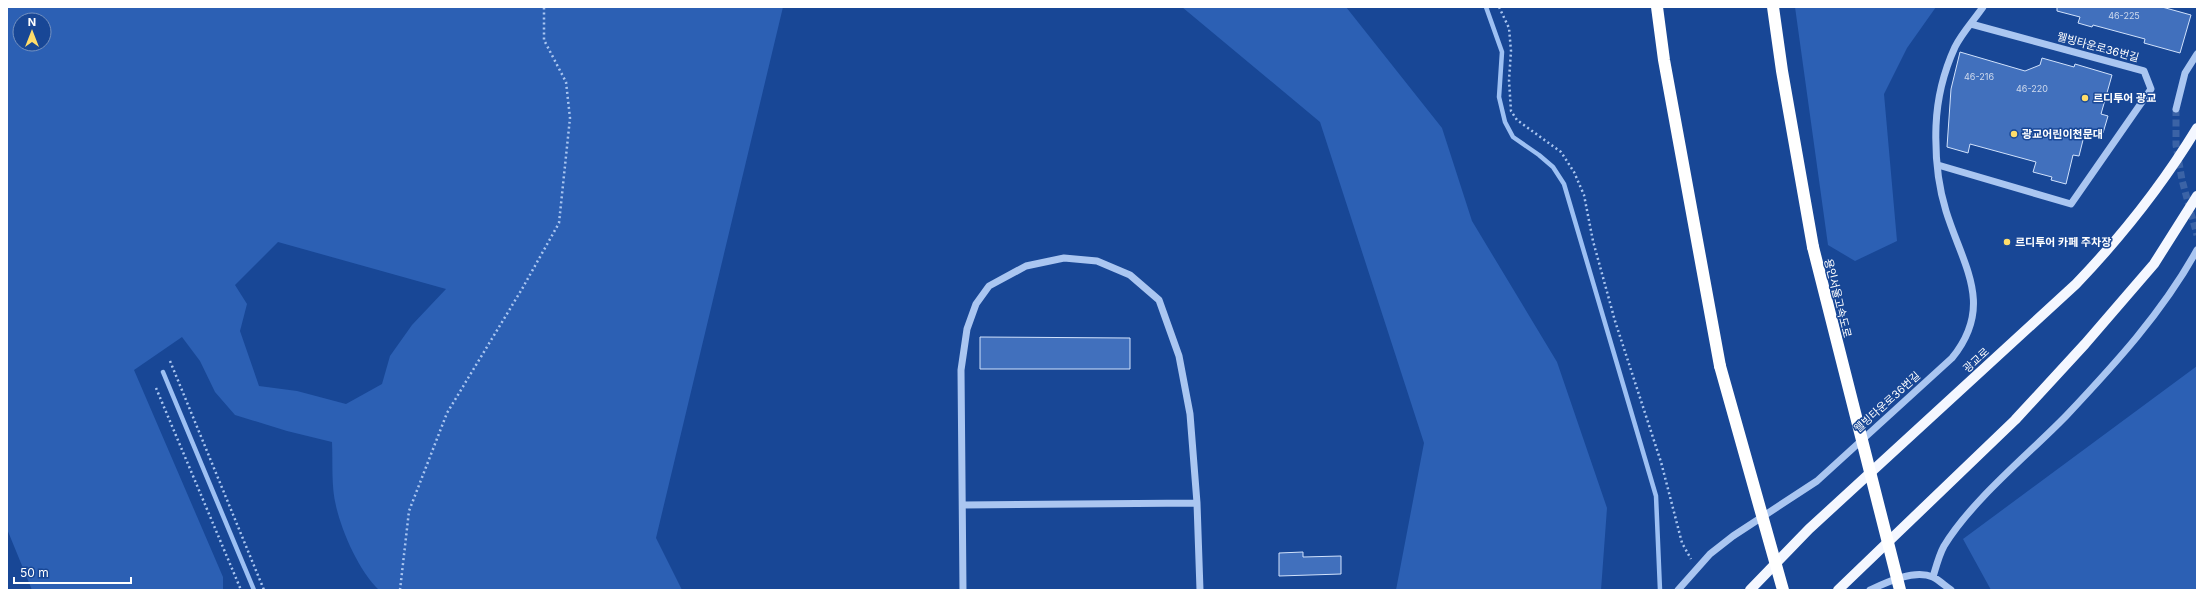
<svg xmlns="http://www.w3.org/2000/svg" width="2204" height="597" font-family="Inter,'Noto Sans KR',sans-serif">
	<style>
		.green { fill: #2c60b4; fill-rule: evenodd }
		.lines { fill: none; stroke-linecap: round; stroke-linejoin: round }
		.stream { stroke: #9dc0f3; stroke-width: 4.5 }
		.building { fill: #4170bd; stroke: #d1e2fc }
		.minor-tunnel { stroke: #3b63a6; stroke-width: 7; stroke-dasharray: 7 3.5; stroke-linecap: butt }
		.path { stroke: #aac6f1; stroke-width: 2.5; stroke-dasharray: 2 3; stroke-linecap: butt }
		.minor { stroke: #aac6f1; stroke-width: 7 }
		.major { stroke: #f4f7ff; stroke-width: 10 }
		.highway { stroke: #fff; stroke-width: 12 }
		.highway-bridge { stroke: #fff; stroke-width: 12 }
		.poi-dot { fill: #ffdd6a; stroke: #184796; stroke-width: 1.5 }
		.labels { text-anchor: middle; stroke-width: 3; stroke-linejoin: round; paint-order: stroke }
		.number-label { font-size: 9px; fill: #d0dbee }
		.street-label { font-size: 11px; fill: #fff; stroke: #184796 }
		.poi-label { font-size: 11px; font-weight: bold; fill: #fff; stroke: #184796; text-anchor: start }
	</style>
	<rect width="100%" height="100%" fill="#184796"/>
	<!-- green -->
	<path class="green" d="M7 7H783L656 538 682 590H379C359 571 342 532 336 506 331 486 333 462 332 442L287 431 235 415 215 392 200 361 182 337 134 370 223 577V590H32L7 529ZM20 20H44V44H20ZM278 242 446 289 412 325 390 356 382 384 346 404 297 391 259 386 240 331 247 304 235 285Z
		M1182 7H1346L1442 128 1472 221 1557 362 1607 508 1601 590H1396L1424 443 1320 122Z
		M1795 7H1936L1907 48 1884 94 1897 241 1855 261 1828 245Z
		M2197 366V590H1991L1963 539Z"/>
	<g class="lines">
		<!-- stream -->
		<path class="stream" d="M1486 7 1502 52 1499 97 1505 122 1513 137 1539 155 1553 167 1564 184 1656 496 1660 590
			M163 372 254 590"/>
	</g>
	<!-- building -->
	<path class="building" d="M2057 7H2162L2191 15 2180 53 2144 43 2145 39 2093 25 2092 27 2078 23 2080 17 2057 11Z
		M1960 52 2025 71 2040 65 2042 58 2074 67 2075 64 2112 75 2101 114 2108 116 2103 133 2086 128 2079 156 2073 155 2066 184 2051 180 2052 177 2033 172 2036 162 1970 144 1968 153 1947 147 1951 89Z
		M980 337 1130 338V369H980Z
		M1303 552V557L1341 556V574L1279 576V553Z"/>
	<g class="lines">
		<!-- minor-tunnel -->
		<path class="minor-tunnel" d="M2176 109V145L2182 180 2197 235"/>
		<!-- path -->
		<path class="path" d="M1499 7 1509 28 1511 51 1509 80 1511 111 1517 120 1561 152 1574 172 1584 195 1593 241 1615 321 1661 462 1682 543 1691 559
			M170 361 264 590
			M156 388 241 590
			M400 590 409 511 447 413 522 289 559 223 570 118 566 82 544 40V7"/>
		<!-- minor -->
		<path class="minor" d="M2176 109 2185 73 2197 54
			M1938 165 2071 204 2151 89 2144 71 1971 24
			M963 505 1197 503
			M1933 577C1936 567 1939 555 1944 546 1972 500 2028 455 2066 416 2115 364 2162 313 2197 250
			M963 590 961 370 967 329 976 304 989 286 1026 266 1064 258 1097 261 1130 275 1159 300 1179 356 1190 414 1197 503 1200 590
			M1678 590 1710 554 1733 536 1817 481 1952 358C1995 305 1963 266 1946 211 1938 185 1935 154 1936 126 1937 100 1944 71 1955 47 1962 33 1974 20 1983 7
			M1870 590C1887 582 1914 569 1933 577 1939 580 1945 586 1951 590"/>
		<!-- major -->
		<path class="major" d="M1750 590 1809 529 2076 284C2121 237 2163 184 2197 128
			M1838 590 2015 420 2085 344 2154 264 2197 196"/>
		<!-- highway -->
		<path class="highway" d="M1657 7 1664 60 1720 366
			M1773 7 1782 71 1813 247"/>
		<!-- highway-bridge -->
		<path class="highway-bridge" d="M1813 247 1900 590
			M1720 366 1783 590"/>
	</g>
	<!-- markers -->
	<g class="poi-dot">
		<circle cx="2085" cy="98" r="4"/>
		<circle cx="2014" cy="134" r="4"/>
		<circle cx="2007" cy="242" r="4"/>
	</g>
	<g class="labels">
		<!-- number labels -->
		<g class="number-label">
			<text x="2124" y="19">46-225</text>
			<text x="1979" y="80">46-216</text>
			<text x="2032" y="92">46-220</text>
		</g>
		<!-- street labels -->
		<g class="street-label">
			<text transform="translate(2098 47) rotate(15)" y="4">웰빙타운로36번길</text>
			<text transform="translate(1838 298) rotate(76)" y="4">용인서울고속도로</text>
			<text transform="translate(1976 360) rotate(-43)" y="4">광교로</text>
			<text transform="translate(1887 402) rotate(-42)" y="4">웰빙타운로36번길</text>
		</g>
		<!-- poi labels -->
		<g class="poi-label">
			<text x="2093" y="102">르디투어 광교</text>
			<text x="2022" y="138">광교어린이천문대</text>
			<text x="2015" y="246">르디투어 카페 주차장</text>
		</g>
	</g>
	<!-- border -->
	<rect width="2204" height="597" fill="none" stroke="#ffffff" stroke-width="16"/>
	<!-- north arrow -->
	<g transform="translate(32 32)"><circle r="19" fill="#184796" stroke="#7491c0"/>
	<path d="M0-3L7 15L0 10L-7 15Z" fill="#ffdd6a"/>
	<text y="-6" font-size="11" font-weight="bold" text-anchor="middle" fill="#ffffff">N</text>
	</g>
	<!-- scale -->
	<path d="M14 577v6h117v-6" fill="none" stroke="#ffffff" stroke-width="2"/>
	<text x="20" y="577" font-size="12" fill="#ffffff" stroke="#184796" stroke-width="3" paint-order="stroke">50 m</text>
</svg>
